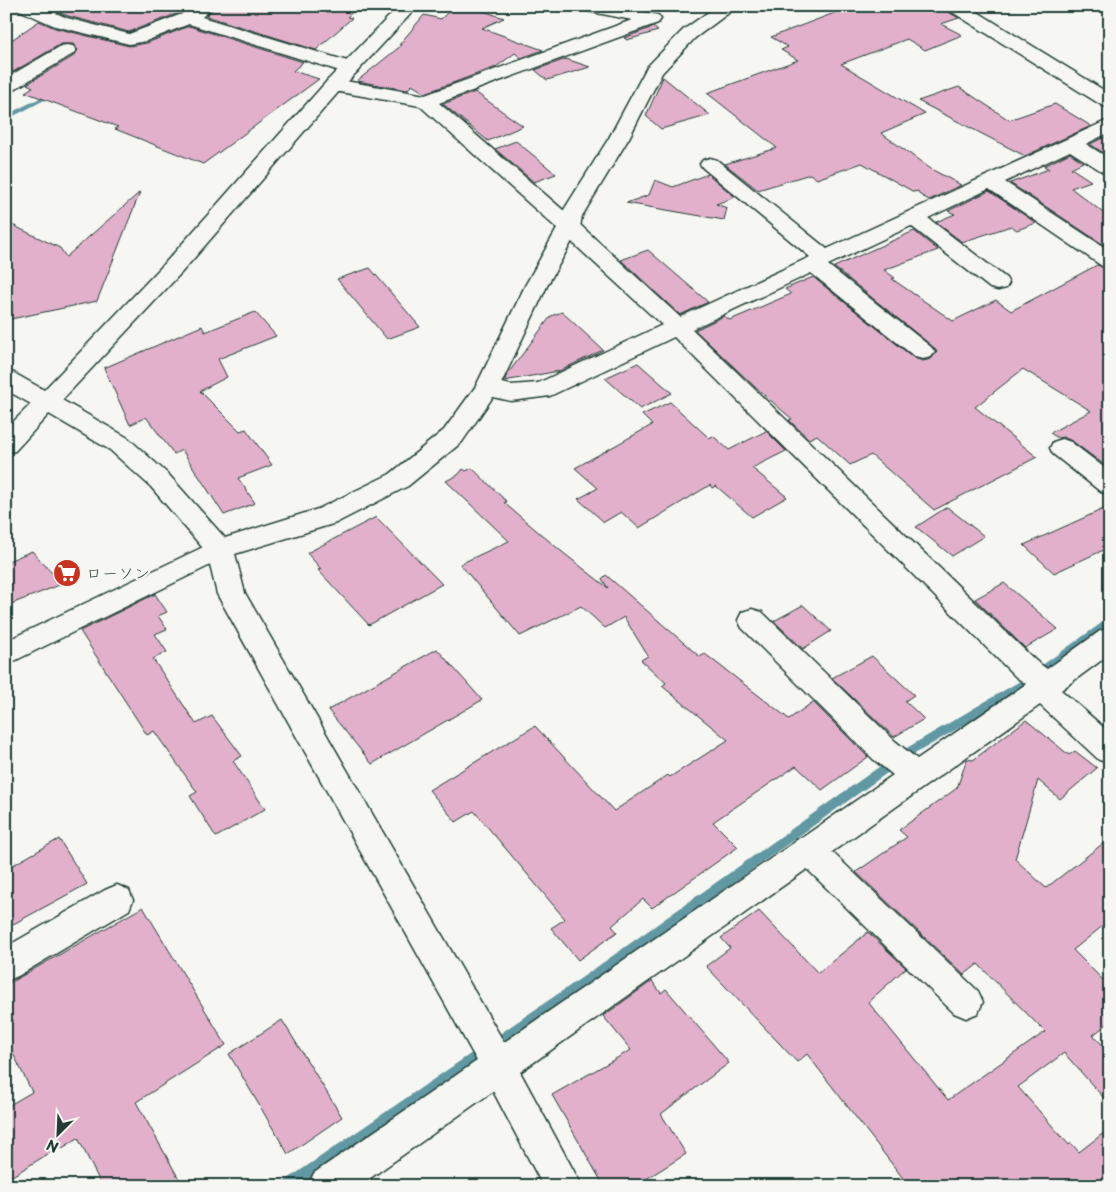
<svg xmlns="http://www.w3.org/2000/svg" width="1116" height="1192" font-family="'Playpen Sans','Klee One',sans-serif">
	<style>
		.lines { fill: none; stroke-linecap: round; stroke-linejoin: round }
		.stream { fill: #6098a3; fill-rule: evenodd }
		.building { fill: #e3b0cc; stroke: #1f3d34 }
		.street-casing { stroke: #1f3d34; stroke-width: 3 }
		.secondary-casing { stroke: #1f3d34; stroke-width: 3 }
		.street { fill: #f6f6f2; fill-rule: evenodd }
		.secondary { fill: #f6f6f2; fill-rule: evenodd }
		.labels { text-anchor: middle; stroke-width: 4.5; stroke-linejoin: round; paint-order: stroke }
		.poi-label { font-size: 16px; fill: #1f3d34; stroke: #f6f6f2; text-anchor: start }
	</style>
	<rect width="100%" height="100%" fill="#f6f6f2"/>
	<filter id="ink" filterUnits="userSpaceOnUse"><feTurbulence type="fractalNoise" baseFrequency=".02" numOctaves="2"/><feDisplacementMap in="SourceGraphic" scale="10" xChannelSelector="R" yChannelSelector="G"/><feConvolveMatrix kernelMatrix="1 2 1 2 8 2 1 2 1" color-interpolation-filters="sRGB"/></filter>
	<g filter="url(#ink)">
		<g class="lines">
			<!-- stream -->
			<path class="stream" d="M213 6H221L197 20 192 19Z
				M54 91 56 92V94L6 120V115Z
				M1110 617V627L1028 687 908 758 595 982 302 1186H283L285 1181 587 974 900 752 1020 681Z"/>
		</g>
		<!-- building -->
		<path class="building" d="M62 6H189L181 12 129 32 68 16 55 11Z
			M216 6H359L347 17 352 18 316 50 206 16Z
			M454 6H468L504 18 482 28 543 50 521 58 515 53 496 67 425 93 412 85 407 90 357 81 402 45H399L424 15 441 19Z
			M853 6H944L948 12 959 18 941 24 962 35 925 50 907 39 841 64 925 114 881 133 931 169 961 185 929 200 920 195 918 191 914 192 862 163 817 179 810 174 758 190 725 164 777 148 707 93 798 60 781 50 788 47 771 37Z
			M39 21 55 28 129 46 147 43 189 26 303 62 293 71 319 79 203 164 115 129 118 127 25 92 33 87 27 84 74 56 78 50 73 44H61L6 76V39H13Z
			M653 27 658 31 627 40 624 38Z
			M566 59 590 67 547 80 535 70Z
			M663 77 710 115 661 129 646 116Z
			M959 87 1009 120 1055 104 1091 126 1025 156 918 101Z
			M475 92 523 126 488 141 443 104Z
			M1107 136 1110 138V148L1102 152 1090 144Z
			M516 141 556 174 534 182 495 149Z
			M1070 153 1083 162 1071 168 1091 181 1071 188 1110 218V249L1010 183 1049 169 1044 166Z
			M708 174 735 197 716 204 727 208 724 220 626 203 649 195 655 180 673 187Z
			M989 191 1036 223 1017 230 1011 226 962 242 936 222 955 214 948 211Z
			M140 192 97 301 6 320V222L60 248 66 257Z
			M914 231 938 250 884 270 895 278 892 279 953 321 996 300 1011 311 1097 265 1110 269V469L1072 441 1063 437 1058 438 1050 433 1091 411 1023 369 975 407 1037 457 934 510 871 455 850 465 817 435 809 439 789 420 792 419 755 387 695 330 724 316 730 320 791 294 785 289 813 277 914 358 923 361 931 359 937 352 932 346 834 267Z
			M648 250 708 302 680 315 621 260Z
			M370 268 420 327 387 339 337 279Z
			M255 312 276 336 218 359 227 377 200 391 240 431 246 429 272 465 238 478 255 503 224 515 182 450 174 454 146 417 130 425 104 368 202 326 205 332Z
			M562 312 603 350 559 371 504 381 509 372 551 316Z
			M638 363 672 393 640 409 605 378Z
			M670 402 709 438 713 436 729 450 766 431 786 451 752 468 787 497 752 517 716 486 712 488 710 485 639 528 621 512 604 522 578 499 598 488 575 468 652 425 642 415Z
			M472 468 507 502 504 503 561 551 608 588 602 579 606 575 700 657 705 654 789 719 813 702 868 757 822 790 796 766 713 822 738 847 652 908 643 899 612 926 617 932 578 960 551 928 565 919 474 811 456 822 429 790 535 726 614 811 668 775 670 777 728 740 662 686 666 683 641 660 648 656 624 617 605 628 581 606 520 636 460 564 509 541 446 481 458 475 463 469 466 471Z
			M1110 506V547L1054 573 1024 545Z
			M947 507 984 536 952 556 916 527Z
			M376 517 442 584 369 625 318 570 321 569 307 553Z
			M32 551 62 584 6 606V562Z
			M1004 583 1058 629 1025 648 975 599Z
			M155 594 167 612 158 616 167 629 155 634 167 652 153 659 196 724 212 716 242 756 233 761 265 809 216 837 190 796 197 792 154 731 147 735 80 631Z
			M803 605 831 631 803 649 774 621Z
			M437 649 482 700 372 764 328 710Z
			M872 656 914 695 905 701 924 719 894 737 832 678Z
			M1026 720 1069 755 1075 751 1097 768 1060 799 1038 780 1015 859 1046 888 1110 838V920L1073 950 1110 987V1022L1093 1035 1110 1053V1105L1064 1053 1018 1087 1069 1145 1071 1143 1079 1152 1110 1128V1186H909L807 1054 797 1062 706 966 730 948 721 938 759 911 818 973 868 932 906 968 868 1002 948 1100 1045 1032 978 964 964 975 856 872 907 837 899 830 957 788 967 759 973 760Z
			M59 839 87 884 6 928V869Z
			M143 907 226 1045 136 1102 183 1186H102L78 1138 61 1149 59 1147 6 1180V1107L32 1092 6 1039V985Z
			M652 981 661 993 666 989 729 1063 661 1114 686 1154 635 1186H604L552 1095 631 1050 603 1016Z
			M282 1020 342 1117 288 1154 229 1054Z"/>
		<g class="lines">
			<!-- street casing -->
			<g class="street-casing">
				<path id="street" d="M16 6H40L67 18 129 34 182 14 193 6H214L202 17 357 64 359 68 357 72 350 74 343 72 189 24 146 41 129 44 55 26 19 10Z
					M579 6H615L658 15 661 19 658 23 439 103 577 222 680 317 810 257 703 168 700 164 703 160 710 158 717 160 827 249 1110 119V132L1086 144 1110 159V174L1103 172 1070 151 1005 182 1110 251V267L1102 266 989 189 928 218 1006 278 1009 283 1006 288 998 290 990 288 911 226 828 265 931 347 935 352 931 357 923 359 915 357 811 273 692 329 1036 661 1047 669 1100 631 1110 628V654L1061 690 1110 733V763L1099 760 1040 705 832 852 978 991 983 1002 978 1013 966 1018 954 1013 807 869 359 1186H308L314 1173 795 842 797 839 803 837 893 775 873 759 742 628 738 620 742 612 752 609 762 612 895 741 917 759 1026 684 1016 677 674 337 550 396 511 401 479 394 475 388 479 382 487 380 511 385 538 383 662 325 561 232 420 106 334 91 327 89 325 85 327 81 334 79 425 95 632 20 582 10Z
					M67 45 73 46 76 50 73 54 13 90 6 92V78L61 46Z
					M1062 439 1071 442 1110 472V495L1101 492 1053 454 1050 448 1053 442Z
					M220 539 229 542 233 549 229 556 6 665V641Z
					M117 885 129 890 133 900 129 910 18 976 6 981V947L105 890Z"/>
			</g>
			<!-- secondary casing -->
			<g class="secondary-casing">
				<path id="secondary" d="M399 6H418L341 89 182 272 62 400 128 438 169 475 225 538 318 509 390 474 444 430 476 386 526 284 558 227 560 216 609 138 647 67 683 30 717 6H738L695 38 662 73 629 138 582 216 580 227 548 284 499 388 462 442 408 486 336 523 235 554 245 593 506 1046 582 1186H543L482 1070 217 594 207 553 151 487 110 450 49 414 15 451 6 453V429L31 404 6 390V371L14 373 44 390 166 262 327 81Z
					M946 6H968L1110 94V108L1103 106 949 10Z"/>
			</g>
			<!-- street -->
			<use href="#street" class="street"/>
			<!-- secondary -->
			<use href="#secondary" class="secondary"/>
		</g>
	</g>
	<!-- icons -->
	<defs>
		<g id="supermarket-disc" transform="scale(1.4375)"><circle r="9.5" fill="#c8321e" stroke="#f6f6f2"/><path d="M-6-5.5h2.5l.6 2H6L4.5 2H-2.5L-4.4-4H-6ZM-1.5 3.2a1.3 1.3 0 1 0 .1 0ZM3 3.2a1.3 1.3 0 1 0 .1 0Z" fill="#fff"/></g>
	</defs>
	<g fill-rule="evenodd">
		<use href="#supermarket-disc" x="67" y="573"/>
	</g>
	<g class="labels">
		<!-- poi labels -->
		<g class="poi-label">
			<text x="86" y="579">ローソン</text>
		</g>
	</g>
	<!-- margin -->
	<rect width="1116" height="1192" fill="none" stroke="#f6f6f2" stroke-width="25"/>
	<rect x="12" y="12" width="1091" height="1167" fill="none" stroke="#1f3d34" stroke-width="2" filter="url(#ink)"/>
	<!-- north arrow -->
	<g transform="translate(58 1134) rotate(204)" stroke="#f6f6f2" stroke-width="4" paint-order="stroke">
	<path d="M0-4L9 19L0 12L-9 19Z" fill="#1f3d34"/>
	<text y="-8" font-size="14" font-weight="bold" text-anchor="middle" fill="#1f3d34">N</text>
	</g>
</svg>
